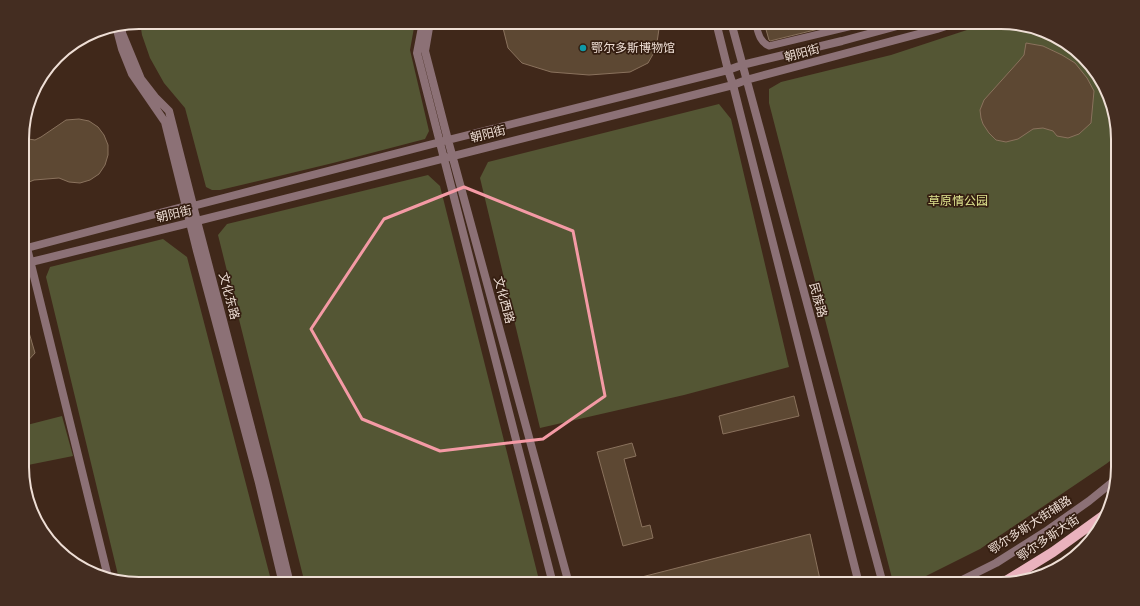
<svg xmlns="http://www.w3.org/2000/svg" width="1140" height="606" font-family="Mulish,'Noto Sans SC',sans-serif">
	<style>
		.green { fill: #545634 }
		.building { fill: #5d4833; stroke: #8a725d }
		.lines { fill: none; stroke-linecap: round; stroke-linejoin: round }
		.minor { stroke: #8c7176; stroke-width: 7 }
		.tertiary { stroke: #8c7176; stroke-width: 8 }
		.primary { stroke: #eab2bd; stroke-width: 10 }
		.marked { fill: none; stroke: #f49aa5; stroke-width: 3; stroke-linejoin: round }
		.culture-dot { fill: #0f9aa8; stroke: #351e11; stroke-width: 1.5 }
		.labels { text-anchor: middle; stroke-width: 3.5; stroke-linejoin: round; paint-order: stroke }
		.poi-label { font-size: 12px; fill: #eeded5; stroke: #351e11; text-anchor: start }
		.street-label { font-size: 12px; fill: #eeded5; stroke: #351e11 }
		.park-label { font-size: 12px; fill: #e0e590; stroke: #351e11 }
		.rim { fill: none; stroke: #eeded5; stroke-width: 2 }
	</style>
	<rect width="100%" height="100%" fill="#40281a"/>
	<!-- green -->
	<path class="green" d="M140 22H415L410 50 429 131 425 139 333 163 220 190H212L206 187 185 108 164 83 150 58 142 35Z
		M986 22H1001L1053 34 1098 74 1117 124 1118 455 1106 464 980 549 924 577 893 582 769 103V89L781 82 891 55 976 27Z
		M719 104 731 119 789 367 684 395 540 428 480 178 488 162Z
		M428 175 440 186 540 584H305L218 235 227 224Z
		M163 239 187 257 272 584H139L119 579 46 277 50 267Z
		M62 416 73 456 23 466V426Z"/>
	<!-- building -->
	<path class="building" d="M504 22H660L656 49 648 63 630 72 589 75 551 72 522 63 508 48 503 28Z
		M781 22H839V24L770 41 769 40 765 26Z
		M1026 43 1043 46 1062 55 1075 63 1087 78 1094 91 1091 123 1079 134 1068 138 1057 136 1053 131 1043 128 1033 129 1018 139 1006 142 996 140 989 133 983 124 981 118 980 110 984 100 1019 61 1024 55Z
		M79 119 89 121 98 127 104 135 108 145V155L105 165 99 174 90 180 80 183 69 182 59 178 34 180 22 185V138L35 140 41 137 66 120Z
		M28 329 35 353 23 366V336Z
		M794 396 799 416 723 434 719 416Z
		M632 443 636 456 624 459 642 527 650 525 653 538 623 546 597 452Z
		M810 534 821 584H626V581Z"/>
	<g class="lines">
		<!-- minor -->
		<path class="minor" d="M755 22C758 31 759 42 769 46L869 22"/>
		<!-- tertiary -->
		<path class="tertiary" d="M423 22 417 53 553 584
			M430 22 425 51 448 140 569 584
			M716 22 728 70 733 85 859 584
			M731 22 883 584
			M122 25V33L141 79 155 97 169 111 197 221 265 481 290 584
			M116 26 122 49 132 74 165 122 197 251 259 483 283 584
			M27 248 108 577
			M23 249 186 206H193L448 140 728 70 742 65 842 41 912 22
			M23 264 197 221 733 85 746 80 937 29 958 22
			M954 584 996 563 1045 532 1089 501 1115 480"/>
		<!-- primary -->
		<path class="primary" d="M1001 584 1053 552 1107 513"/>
	</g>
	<!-- marked area -->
	<path class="marked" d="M464 187 573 231 605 396 543 439 440 451 362 419 311 329 384 219Z"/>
	<!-- markers -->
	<circle class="culture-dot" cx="583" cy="48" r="4"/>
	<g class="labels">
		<!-- poi labels -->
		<g class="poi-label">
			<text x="591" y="52">鄂尔多斯博物馆</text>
		</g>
		<!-- street labels -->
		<g class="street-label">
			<text transform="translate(802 53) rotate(-15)" y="4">朝阳街</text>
			<text transform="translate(488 134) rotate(-14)" y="4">朝阳街</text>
			<text transform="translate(174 214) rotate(-13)" y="4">朝阳街</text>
			<text transform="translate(229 296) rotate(75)" y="4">文化东路</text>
			<text transform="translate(504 300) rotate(75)" y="4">文化西路</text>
			<text transform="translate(818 300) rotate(75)" y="4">民族路</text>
			<text transform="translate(1030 525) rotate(-33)" y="4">鄂尔多斯大街辅路</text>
			<text transform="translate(1048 538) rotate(-34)" y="4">鄂尔多斯大街</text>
		</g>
		<!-- park labels -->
		<g class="park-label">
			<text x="958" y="205">草原情公园</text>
		</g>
	</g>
	<!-- crop -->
	<path d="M0 0H1140V606H0ZM139 29H1001A110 110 0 0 1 1111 139V467A110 110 0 0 1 1001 577H139A110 110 0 0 1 29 467V139A110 110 0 0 1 139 29Z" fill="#442d21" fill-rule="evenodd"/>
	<path class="rim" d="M139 29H1001A110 110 0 0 1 1111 139V467A110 110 0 0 1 1001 577H139A110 110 0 0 1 29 467V139A110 110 0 0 1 139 29Z"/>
</svg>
